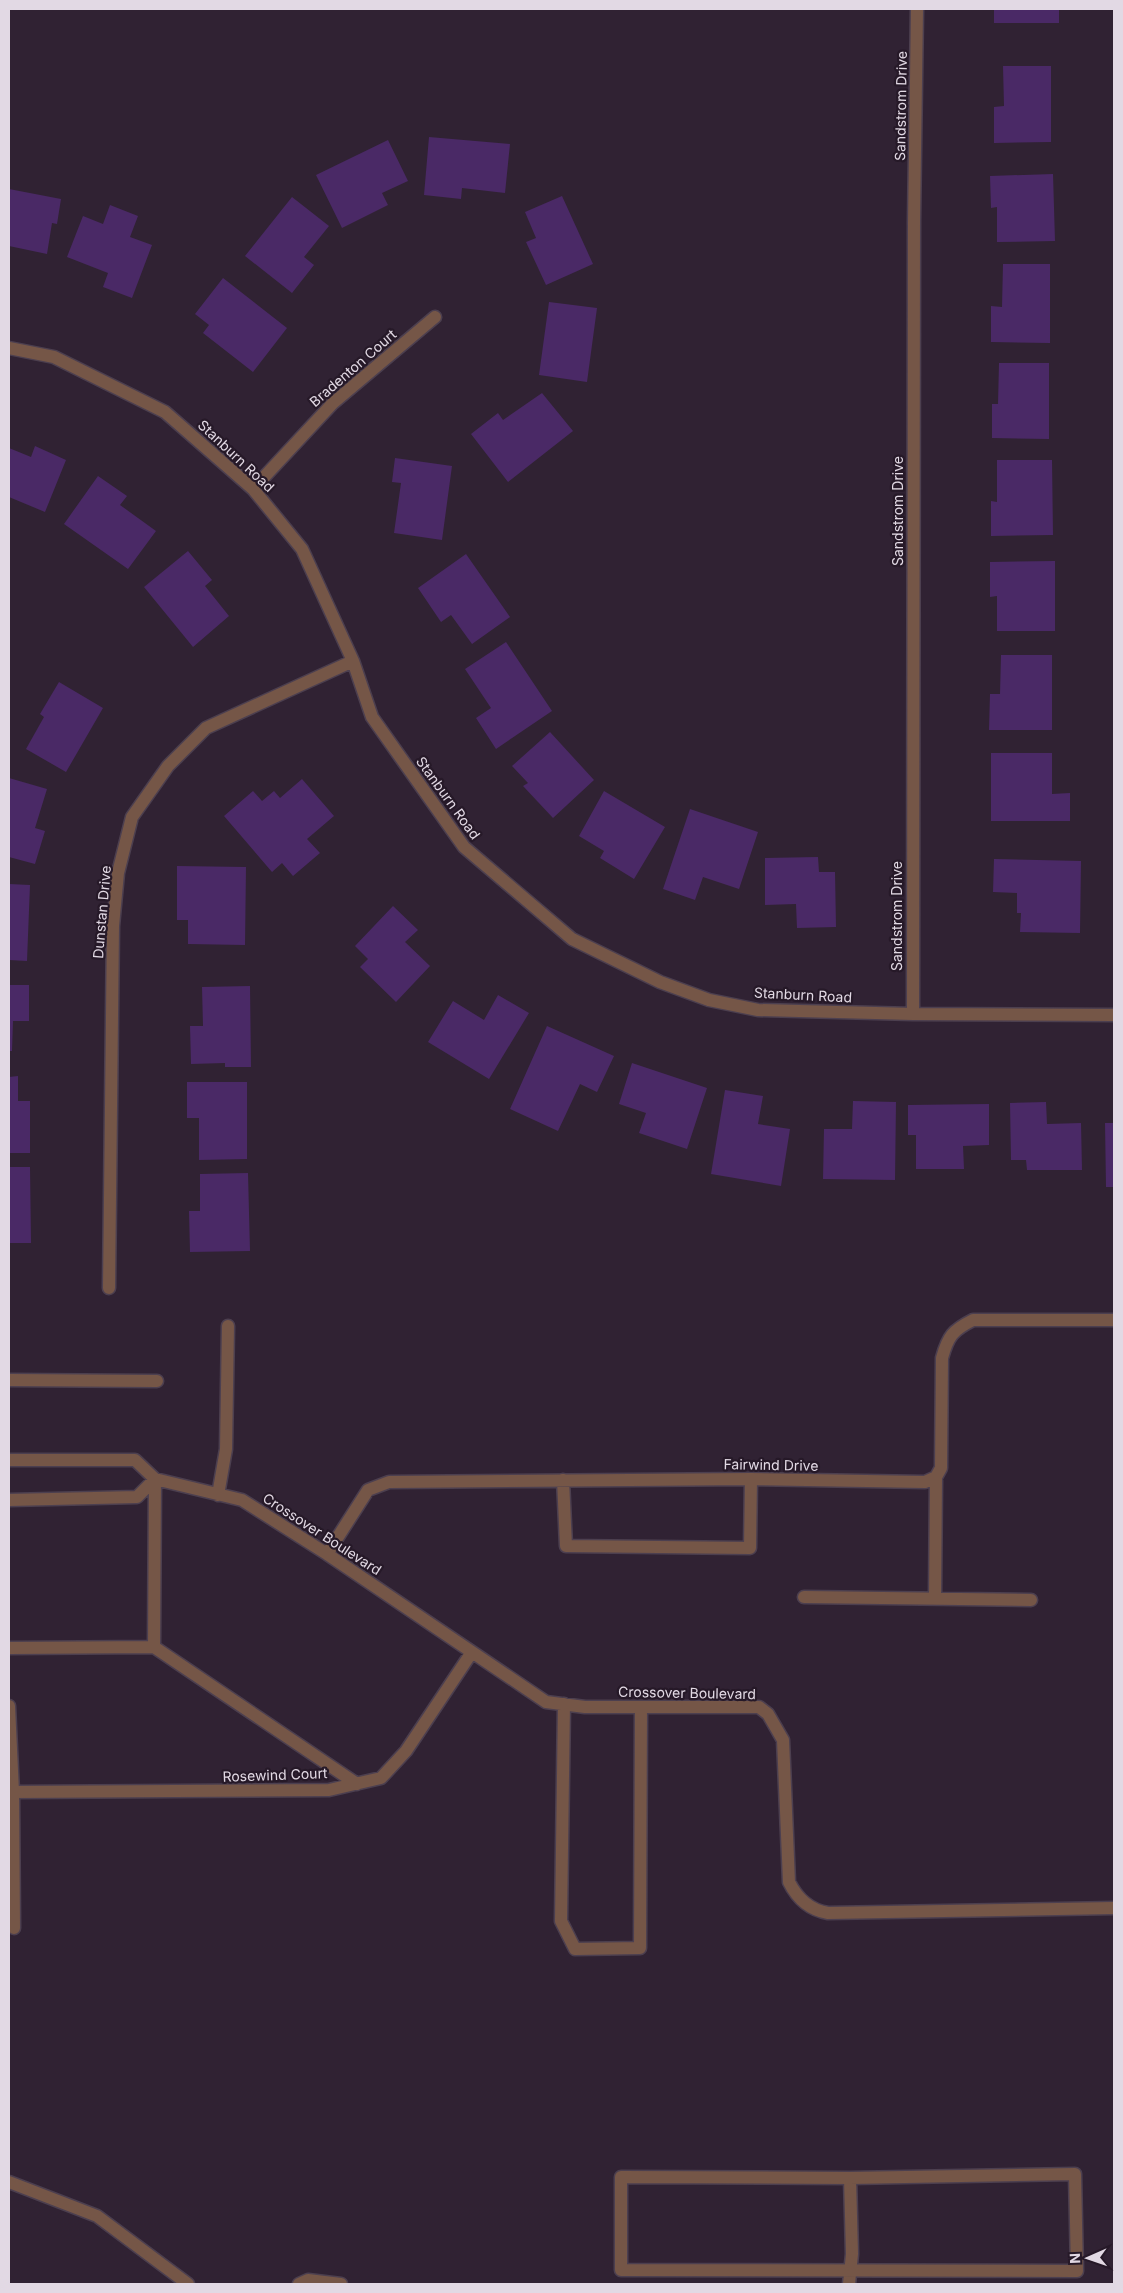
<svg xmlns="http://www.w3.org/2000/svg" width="1123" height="2293" font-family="Inter,sans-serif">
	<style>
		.building { fill: #4a2966 }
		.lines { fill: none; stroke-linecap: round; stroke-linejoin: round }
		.minor-casing { stroke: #4c3f4f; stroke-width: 15 }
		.minor { stroke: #755647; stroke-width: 12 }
		.labels { text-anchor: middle; stroke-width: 4.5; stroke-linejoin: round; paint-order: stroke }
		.street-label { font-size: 14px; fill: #e2d9e4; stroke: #261928 }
	</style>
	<rect width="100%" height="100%" fill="#302233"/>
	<!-- building -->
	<path class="building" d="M994 9H1059V23H994Z
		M1003 66H1051V142L994 143V107L1004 106Z
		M429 137 510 144 505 193 462 188 461 199 424 195Z
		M388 140 408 181 382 193 388 205 342 228 316 175Z
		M1053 174 1055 241 997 242V207L991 208 990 176Z
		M9 189 61 199 57 224 52 223 47 254 9 246Z
		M562 196 593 264 546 285 526 242 536 238 525 212Z
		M292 197 329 226 304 257 314 265 292 293 245 256Z
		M110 205 138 216 130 237 152 245 132 298 103 287 108 273 67 257 83 216 103 224Z
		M1003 264H1050V343L991 342V306L1002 307Z
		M223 278 287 328 253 372 203 333 209 325 195 314Z
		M549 302 597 308 587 382 539 375Z
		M999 363H1049V439L992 438V404H998Z
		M542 393 573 431 508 482 471 434 498 413 503 420Z
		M35 446 66 460 45 512 9 497V448L31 457Z
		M395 458 452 466 442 540 394 533 401 483 392 482Z
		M997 460H1052L1053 535 991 536V501L997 502Z
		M98 476 127 496 120 505 156 531 128 569 64 524Z
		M188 551 212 580 205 586 229 616 193 647 144 587Z
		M466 554 510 617 472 644 451 615 441 622 418 588Z
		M1055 561V631H997V596L990 597V562Z
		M506 642 552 711 496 749 476 718 491 708 465 669Z
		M1001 655H1052V730H989L990 694H1000Z
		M59 682 103 708 66 772 26 749 44 717 40 714Z
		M550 732 594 780 553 818 523 786 528 783 512 766Z
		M991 753H1052V794L1070 793V821H991Z
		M9 778 47 789 35 828 45 831 35 864 9 857Z
		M302 779 334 816 307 839 320 853 293 876 282 863 272 872 224 816 253 791 262 801 274 791 280 798Z
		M604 791 665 827 634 879 600 858 604 851 579 836Z
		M690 809 758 832 739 889 703 877 695 900 663 889Z
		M818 857 819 872H835L836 927 797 928 796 904 765 905V858Z
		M994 859 1081 861 1080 933 1020 932 1021 913H1017V893L993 892Z
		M177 866 246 867 245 945 188 944V920H177Z
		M9 884 30 885 27 961 9 960Z
		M393 906 418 930 405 942 430 966 396 1002 360 967 368 959 355 946Z
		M9 985H29V1021H13L12 1051H9Z
		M250 986 251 1067H225V1063L191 1064 190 1026H203L202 987Z
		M498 995 529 1013 489 1079 428 1042 453 1001 484 1020Z
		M547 1026 614 1056 597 1092 580 1084 558 1131 510 1109Z
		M632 1063 707 1088 687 1149 639 1133 646 1113 619 1104Z
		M18 1076V1101H30V1153H9V1077Z
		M187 1082H247V1159L199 1160V1118H187Z
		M725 1090 763 1096 758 1124 790 1129 781 1186 711 1174Z
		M853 1101 896 1102 895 1180 823 1179 824 1129H852Z
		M1046 1102 1047 1124 1081 1123 1082 1170H1027L1026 1160H1011L1010 1103Z
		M989 1104V1145L963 1146 964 1169H916V1135H908V1105Z
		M1105 1123H1114V1187H1106Z
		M9 1167H30L31 1243H9Z
		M248 1173 250 1251 190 1252 189 1211H200V1174Z"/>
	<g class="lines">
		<!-- minor casing -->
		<g class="minor-casing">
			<path id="minor" d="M9 348 54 357 165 412 253 489 302 549 353 661 372 717 464 847 572 939 660 982 709 1000 758 1010 913 1014 1114 1015
				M253 489 333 403 435 317
				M913 1014 914 222 917 9
				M109 1288 113 926 118 873 132 817 168 766 206 728 353 661
				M9 1380 157 1381
				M9 1460H135L155 1479 242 1500 327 1554 546 1702 585 1707H759L768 1714 783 1740 789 1882C797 1898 809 1910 828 1913L1114 1908
				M563 1480 566 1546 750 1548 751 1479
				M218 1495 226 1449 228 1326
				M9 1500 137 1497 155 1479
				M327 1554 368 1490 389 1482 751 1479 925 1482 936 1477 941 1468 942 1358C948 1336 953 1330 973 1320H1114
				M804 1597 1031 1600
				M935 1599 936 1477
				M154 1647 155 1479
				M9 1648 154 1647 357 1784
				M564 1704 561 1921 575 1949 640 1948 641 1707
				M9 1706 13 1792 14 1928
				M13 1792 329 1790 381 1778 406 1751 472 1652
				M1075 2174 1077 2271 621 2270V2177L850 2178Z
				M9 2182 97 2216 188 2284
				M299 2284 308 2280 341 2284
				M849 2284 852 2254 850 2178"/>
		</g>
		<!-- minor -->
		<use href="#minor" class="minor"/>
	</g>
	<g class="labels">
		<!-- street labels -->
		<g class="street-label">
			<text transform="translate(901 106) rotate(-89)" y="5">Sandstrom Drive</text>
			<text transform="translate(353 368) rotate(-41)" y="5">Bradenton Court</text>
			<text transform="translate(236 456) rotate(43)" y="5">Stanburn Road</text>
			<text transform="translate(898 511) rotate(-90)" y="5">Sandstrom Drive</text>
			<text transform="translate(448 798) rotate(54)" y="5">Stanburn Road</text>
			<text transform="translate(102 912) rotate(-85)" y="5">Dunstan Drive</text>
			<text transform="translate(897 916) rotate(-90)" y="5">Sandstrom Drive</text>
			<text transform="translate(803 995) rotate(3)" y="5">Stanburn Road</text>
			<text transform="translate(771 1465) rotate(1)" y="5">Fairwind Drive</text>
			<text transform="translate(322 1534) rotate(33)" y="5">Crossover Boulevard</text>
			<text transform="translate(687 1693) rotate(1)" y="5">Crossover Boulevard</text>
			<text transform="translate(275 1775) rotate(-2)" y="5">Rosewind Court</text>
		</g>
	</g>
	<!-- border -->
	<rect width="1123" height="2293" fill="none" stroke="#e2d9e4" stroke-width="20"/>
	<!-- north arrow -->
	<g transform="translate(1088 2258) rotate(268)" stroke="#261928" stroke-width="4" paint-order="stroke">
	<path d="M0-4L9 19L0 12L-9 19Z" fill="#e2d9e4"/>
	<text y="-8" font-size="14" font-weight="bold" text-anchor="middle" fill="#e2d9e4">N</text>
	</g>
</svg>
